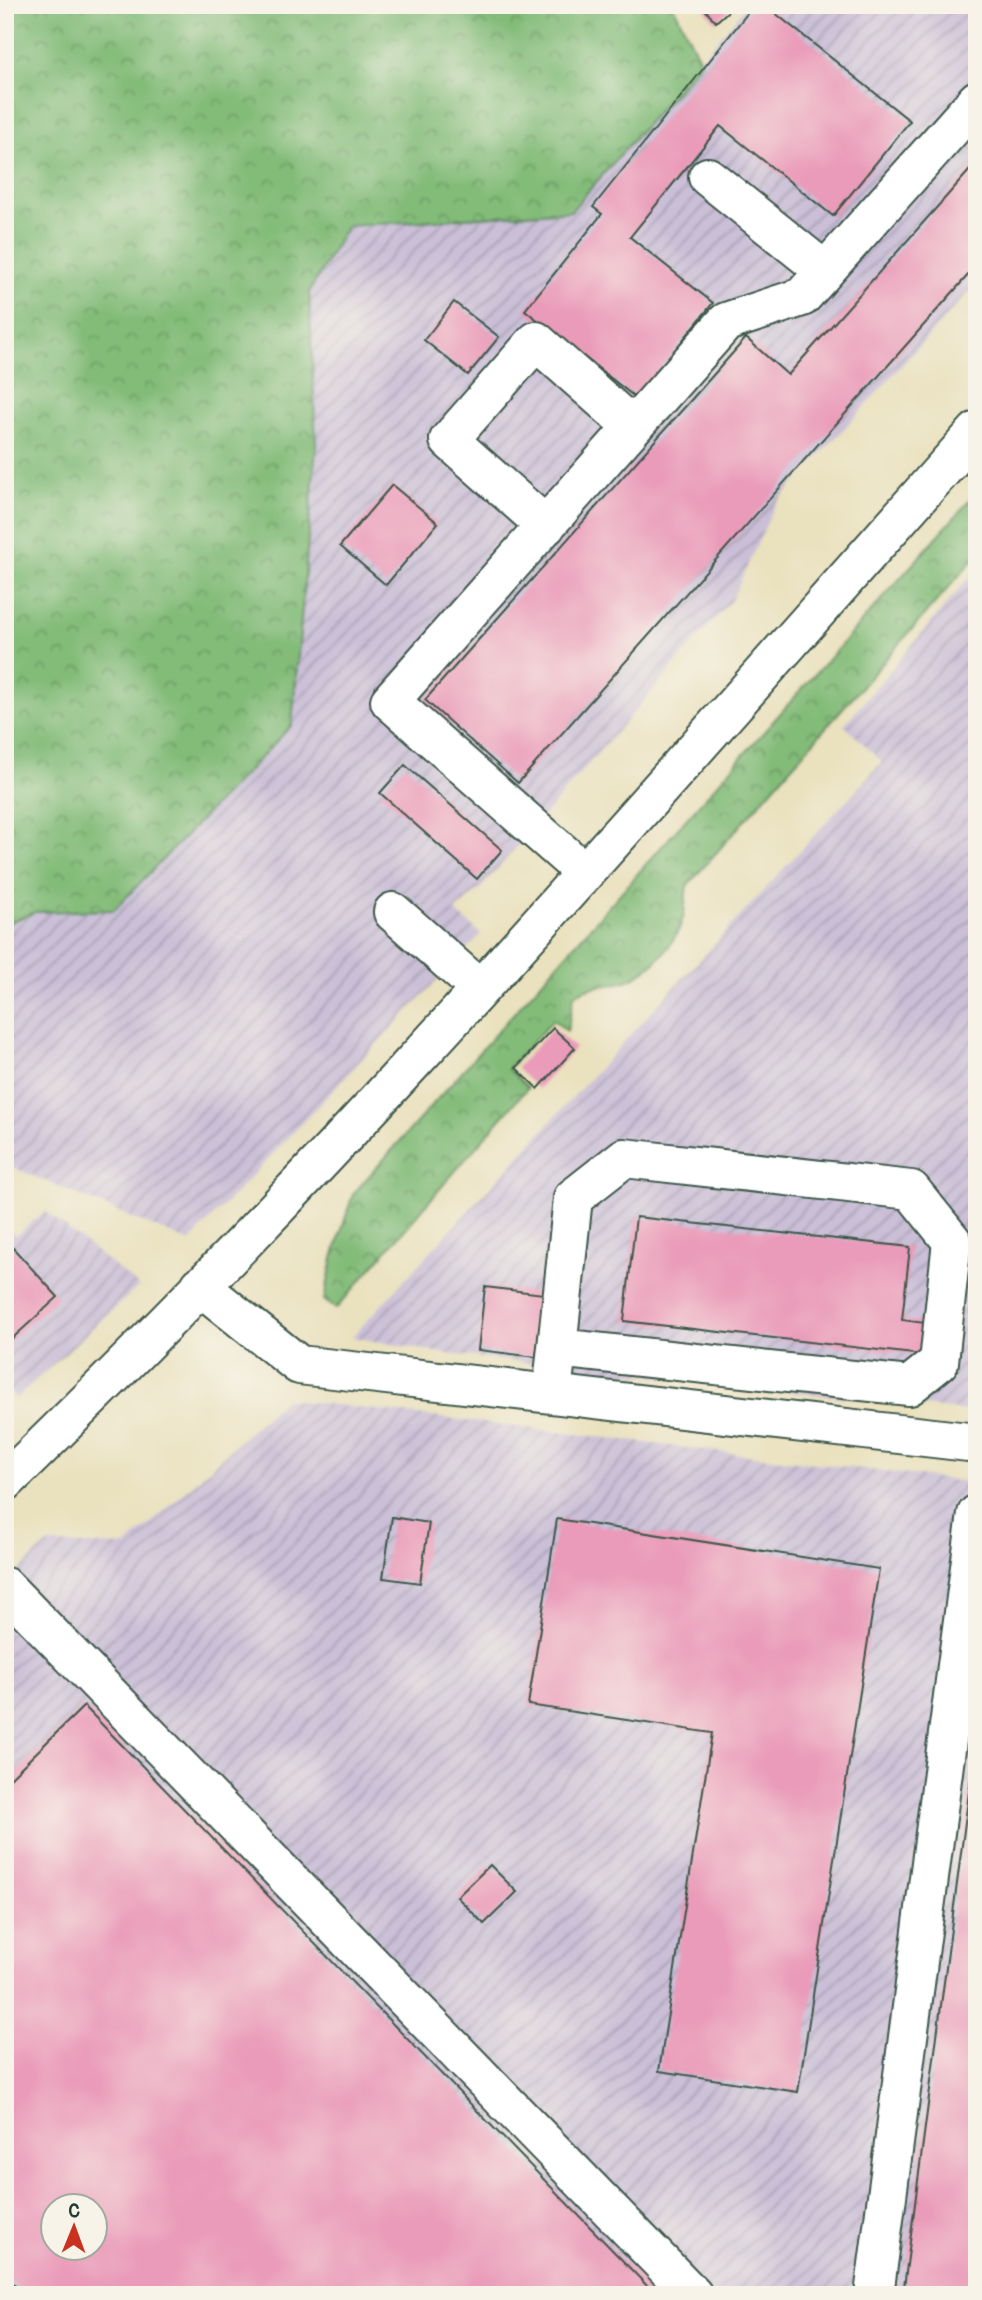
<svg xmlns="http://www.w3.org/2000/svg" width="982" height="2300" font-family="Pangolin,sans-serif">
	<style>
		.industrial { fill: url(#industrial-furrows); fill-rule: evenodd }
		.forest { fill: url(#forest-crowns); stroke: #517c56; stroke-width: 2 }
		.building { fill: #ea9bb9; fill-rule: evenodd }
		.lines { fill: none; stroke-linecap: round; stroke-linejoin: round }
		.minor-casing { stroke: #3d5649; stroke-width: 42 }
		.minor { stroke: #fff; stroke-width: 38 }
	</style>
	<defs>
		<pattern id="industrial-furrows" width="10" height="10" patternUnits="userSpaceOnUse" patternTransform="scale(1.75)"><rect width="10" height="10" fill="#cabfd7"/><path d="M-1 1l2-2M0 10L10 0M9 11l2-2" fill="none" stroke="#a39caf"/></pattern>
		<pattern id="forest-crowns" width="20" height="18" patternUnits="userSpaceOnUse" patternTransform="scale(1.75)"><rect width="20" height="18" fill="#83bc79"/><path d="M2 6a3 3 0 1 1 6 0M12 15a3 3 0 1 1 6 0" fill="none" stroke="#6b9a64"/></pattern>
	</defs>
	<rect width="100%" height="100%" fill="#f7f3e8"/>
	<filter id="ink" filterUnits="userSpaceOnUse"><feTurbulence type="fractalNoise" baseFrequency=".0143" numOctaves="2"/><feDisplacementMap in="SourceGraphic" scale="14" xChannelSelector="R" yChannelSelector="G"/><feConvolveMatrix kernelMatrix="1 2 1 2 8 2 1 2 1" color-interpolation-filters="sRGB"/></filter>
	<filter id="wash" filterUnits="userSpaceOnUse"><feTurbulence type="fractalNoise" baseFrequency=".00686" numOctaves="4" result="noise"/><feDisplacementMap in="SourceGraphic" scale="28" xChannelSelector="R" yChannelSelector="G"/><feGaussianBlur stdDeviation="1.57" result="paint"/><feColorMatrix in="noise" values="0 0 0 0 0 0 0 0 0 0 0 0 0 0 0 0 0 1.4 0 .05"/><feComposite in="paint" operator="in"/></filter>
	<g filter="url(#wash)">
		<rect width="100%" height="100%" fill="#eae1be"/>
		<!-- industrial -->
		<path class="industrial" d="M747 5H977V283L776 503 732 599 479 890 455 911 481 934 189 1242 5 1164V924L35 912 114 910 316 446 309 292 348 226 571 211Z
			M977 568V1412L447 1354 352 1337 882 762 844 725Z
			M45 1211 139 1286 16 1398 5 1387V1224L15 1236Z
			M285 1399 977 1483V2295H5V1584L47 1544 126 1546ZM52 2206H94V2248H52Z"/>
		<!-- forest -->
		<path class="forest" d="M5 5H673L701 62 571 211 347 226 309 292 316 446 292 725 114 910 35 912 5 924Z
			M977 492V555L687 886C685 896 686 908 683 918 676 943 651 972 626 981 605 988 596 982 574 995L567 1031 553 1020 508 1069 528 1087 336 1309 324 1300 333 1258 353 1194Z"/>
		<g id="blocks">
			<!-- building -->
			<path class="building" d="M701 5H735L716 22Z
				M754 5H765L910 121 833 216 720 126 630 237 713 303 636 398 525 310 602 214 593 207Z
				M977 162V265L518 783 425 700 746 338 788 375Z
				M454 302 499 337 468 375 424 340Z
				M392 485 438 523 386 585 340 546Z
				M405 765 502 850 477 879 380 793Z
				M553 1028 575 1048 538 1089 516 1068Z
				M636 1217 910 1247 902 1320 925 1323 922 1355 624 1321Z
				M13 1248 58 1297 5 1345V1255Z
				M485 1287 544 1294 536 1357 478 1350Z
				M392 1517 429 1523 420 1583 383 1578Z
				M557 1519 879 1569 798 2092 659 2071 712 1733 528 1705Z
				M84 1706 656 2295H25L5 2275V1783ZM52 2206H94V2248H52Z
				M975 1746 977 2295H903Z
				M490 1865 517 1892 484 1924 457 1897Z"/>
		</g>
	</g>
	<g filter="url(#ink)">
		<use href="#blocks" fill-opacity="0" stroke="#3d5649" stroke-width="2"/>
		<g class="lines">
			<!-- minor casing -->
			<g class="minor-casing">
				<path id="minor" d="M708 177 825 271
					M546 526 449 440 536 341 633 427
					M584 872 390 701 726 322 802 297 977 100
					M393 912 480 989
					M200 1286 299 1365 977 1443
					M552 1394 573 1198 624 1158 911 1190 952 1241 939 1362 909 1386 557 1348
					M5 1482C349 1151 660 787 977 431
					M5 1587 693 2295
					M874 2295 977 1514"/>
			</g>
			<!-- minor -->
			<use href="#minor" class="minor"/>
		</g>
	</g>
	<!-- margin -->
	<rect width="982" height="2300" fill="none" stroke="#f7f3e8" stroke-width="28"/>
	<!-- north arrow -->
	<g transform="translate(74 2227) rotate(1)"><circle r="33" fill="#f7f3e8" stroke="#a1aaa0" stroke-width="2"/>
	<path d="M0-5L12 26L0 18L-12 26Z" fill="#c8321e"/>
	<text y="-10" font-size="19" font-weight="bold" text-anchor="middle" fill="#1f3d34">С</text>
	</g>
</svg>
